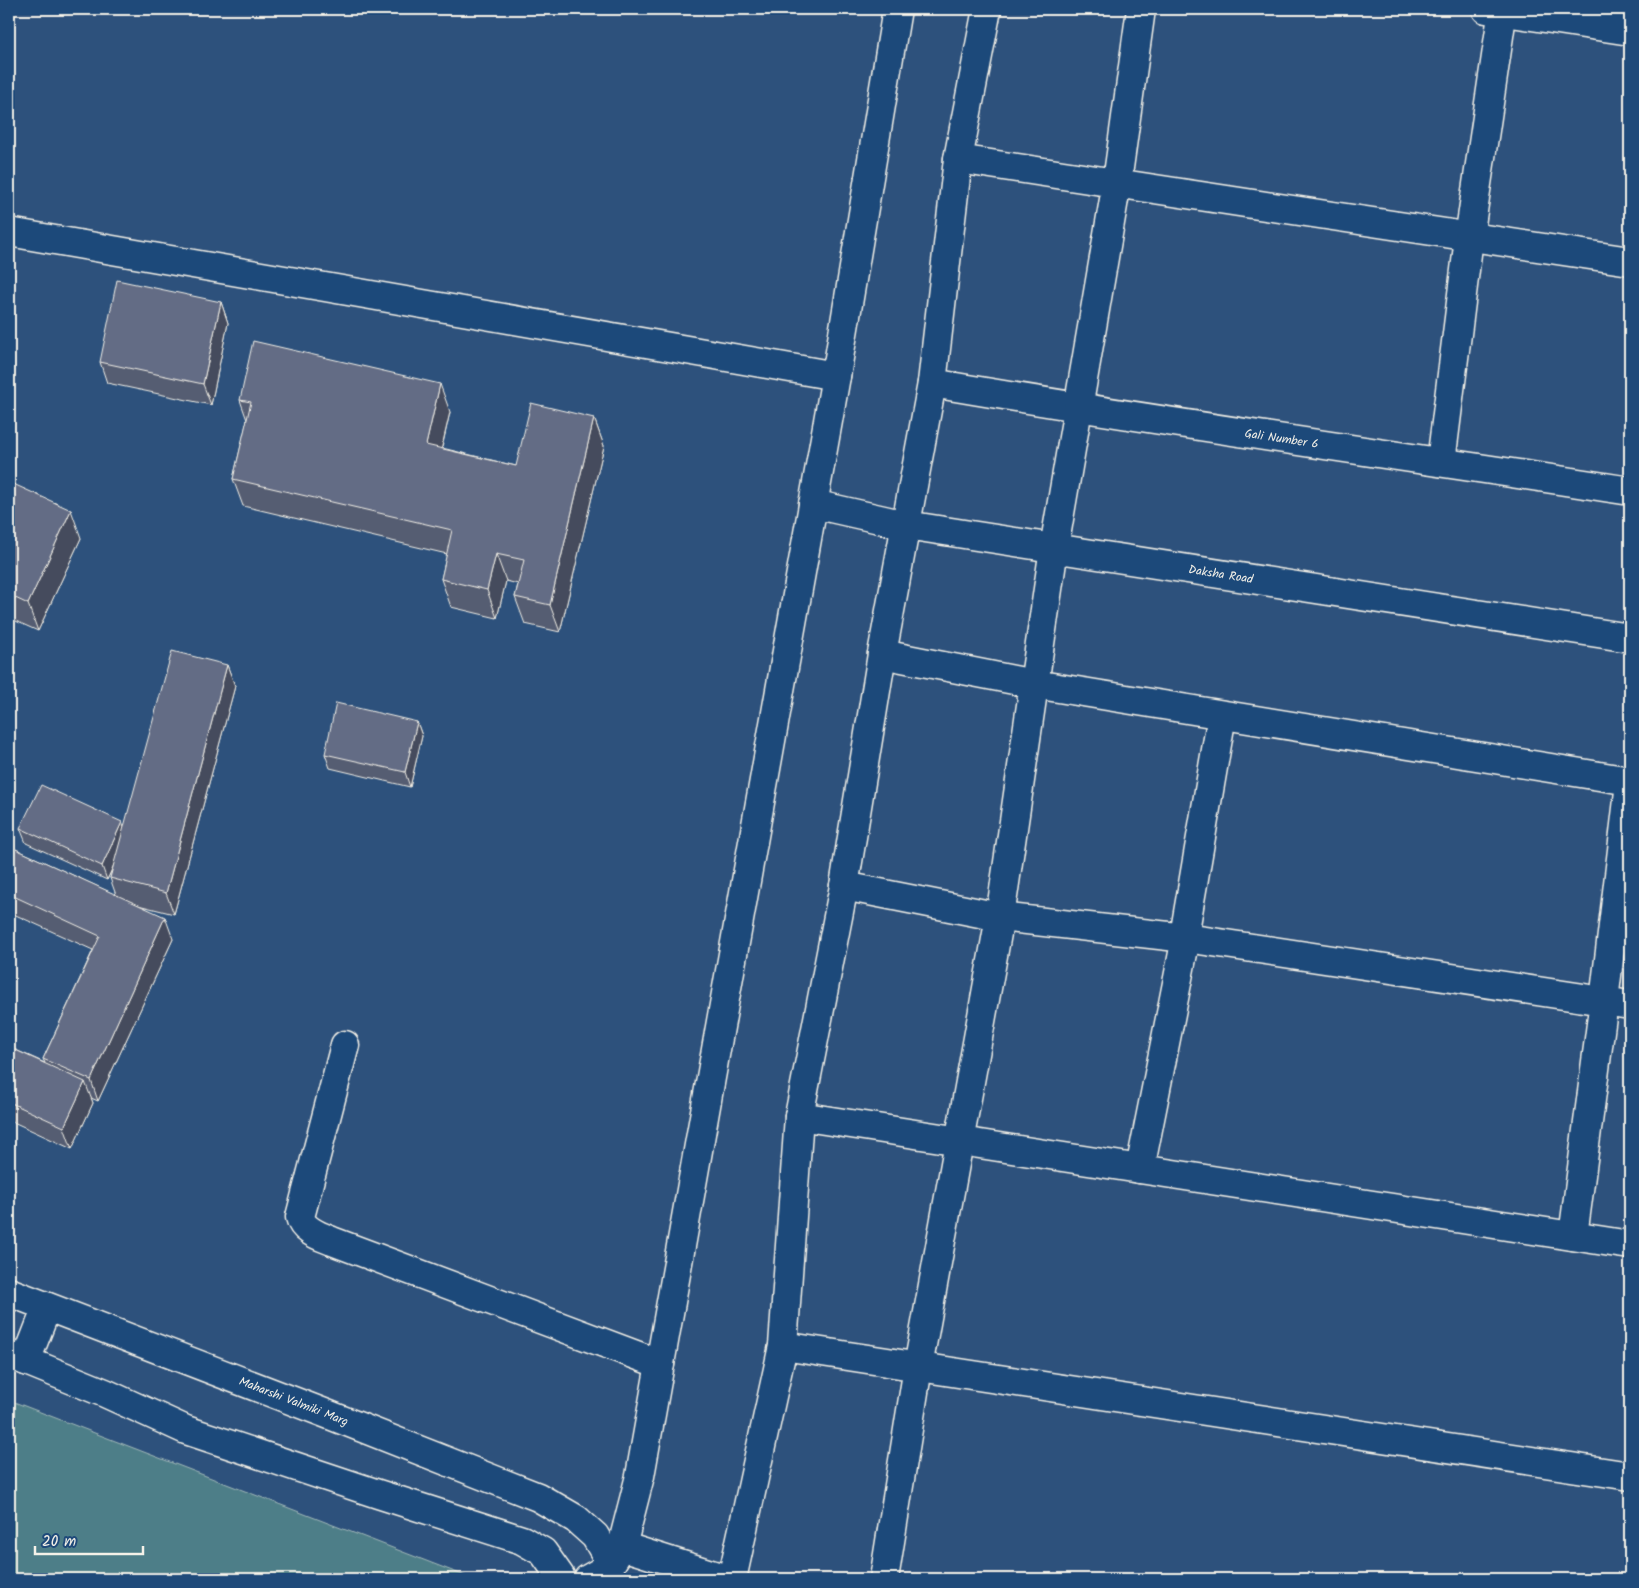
<svg xmlns="http://www.w3.org/2000/svg" width="1639" height="1588" font-family="Kalam,sans-serif">
	<style>
		.green { fill: #4e7e88; stroke: #a1b8b8 }
		.lines { fill: none; stroke-linecap: round; stroke-linejoin: round }
		.street-casing { stroke: #f4f1e8; stroke-width: 31 }
		.secondary-casing { stroke: #f4f1e8; stroke-width: 31 }
		.street { stroke: #1f4a7a; stroke-width: 28 }
		.secondary { stroke: #1f4a7a; stroke-width: 28 }
		.wall { fill: #555d72; stroke: #f4f1e8 }
		.shaded-wall { fill: #454c5d; stroke: #f4f1e8 }
		.building { fill: #636c85; stroke: #f4f1e8 }
		.labels { text-anchor: middle; stroke-width: 4.5; stroke-linejoin: round; paint-order: stroke }
		.street-label { font-size: 12px; fill: #f4f1e8; stroke: #1f4a7a }
	</style>
	<rect width="100%" height="100%" fill="#2d517c"/>
	<filter id="ink" filterUnits="userSpaceOnUse"><feTurbulence type="fractalNoise" baseFrequency=".02" numOctaves="2"/><feDisplacementMap in="SourceGraphic" scale="10" xChannelSelector="R" yChannelSelector="G"/><feConvolveMatrix kernelMatrix="1 2 1 2 8 2 1 2 1" color-interpolation-filters="sRGB"/></filter>
	<g filter="url(#ink)">
		<!-- green -->
		<path class="green" d="M9 1400 473 1579H9Z"/>
		<g class="lines">
			<!-- street casing -->
			<g class="street-casing">
				<g id="street">
					<path d="M1486 9 1630 31"/>
					<path d="M958 159C1182 192 1406 229 1630 261"/>
					<path d="M9 232 836 376"/>
					<path id="s1" d="M932 383C1164 423 1398 455 1630 491"/>
					<path d="M1441 462 1469 238 1503 9"/>
					<path id="s2" d="M813 504 906 525 1630 638"/>
					<path d="M882 654 1034 684 1630 781"/>
					<path d="M844 886 1000 917 1186 938 1630 1005"/>
					<path d="M345 1045 300 1217C303 1231 320 1236 332 1241L660 1364"/>
					<path d="M799 1116 1630 1245"/>
					<path d="M1140 1169 1186 938 1184 936 1222 715"/>
					<path d="M1573 1236 1604 1001 1630 783"/>
					<path d="M783 1346 1630 1476"/>
					<path d="M622 1546 727 1579"/>
					<path d="M588 1579 609 1567 622 1546 640 1476 836 376 897 9"/>
					<path d="M732 1579 783 1346 799 1116 844 886 882 654 932 383 958 159 987 9"/>
					<path d="M884 1579 918 1367 1000 917 1054 548 1117 182 1141 9"/>
				</g>
			</g>
			<!-- secondary casing -->
			<g class="secondary-casing">
				<g id="secondary">
					<path id="s3" d="M9 1292 327 1414 538 1497 576 1519 595 1536 605 1553 611 1579"/>
					<path d="M9 1354 105 1393 186 1430 378 1494 522 1540 543 1552 560 1576 561 1579"/>
					<path d="M26 1361 47 1307"/>
				</g>
			</g>
			<!-- street -->
			<use href="#street" class="street"/>
			<!-- secondary -->
			<use href="#secondary" class="secondary"/>
		</g>
		<!-- wall -->
		<path class="wall" d="M221 302 228 323 211 405 107 383 100 362Z
			M240 400 450 412 442 448 516 466 594 418 604 446 560 632 525 624 515 597 518 584 506 581 497 618 451 607 441 579 447 554 243 506 233 479 247 420Z
			M9 482 81 538 38 631 9 618Z
			M227 665 235 686 174 914 138 905 173 939 98 1101 91 1098 93 1103 72 1149 9 1120V1047L45 1063 43 1059 93 950 9 912V846L116 895 110 878 114 865 107 880 26 843 20 828H124Z
			M417 722 422 736 410 787 330 768 325 754Z"/>
		<!-- shaded-wall -->
		<path class="shaded-wall" d="M221 302 228 323 211 405 203 384Z
			M440 384 450 412 436 472 426 445Z
			M594 418 604 446 560 632 550 605Z
			M71 510 81 538 38 631 28 604Z
			M496 554 506 581 497 618 487 590Z
			M227 665 235 686 174 914 166 893Z
			M417 722 422 736 410 787 405 772Z
			M122 822 127 836 107 880 102 866Z
			M165 917 173 939 98 1101 91 1080Z
			M85 1082 93 1103 72 1149 64 1127Z"/>
		<!-- building -->
		<path class="building" d="M117 280 221 302 203 384 100 362Z
			M253 341 440 384 426 445 516 466 531 403 594 418 550 605 515 597 524 560 496 554 487 590 441 579 452 530 233 479 251 402 240 400Z
			M9 482 71 510 28 604 9 595Z
			M172 651 227 665 166 893 110 878Z
			M336 703 417 722 405 772 325 754Z
			M41 785 122 822 102 866 20 828Z
			M9 846 165 917 91 1080 43 1059 100 936 9 894Z
			M9 1047 85 1082 64 1127 9 1102Z"/>
	</g>
	<g class="labels">
		<!-- street labels -->
		<g class="street-label">
			<text dy="4" stroke="none"><textPath href="#s1" startOffset="354">Gali Number 6</textPath></text>
			<text dy="4" stroke="none"><textPath href="#s2" startOffset="414">Daksha Road</textPath></text>
			<text dy="4" stroke="none"><textPath href="#s3" startOffset="305">Maharshi Valmiki Marg</textPath></text>
		</g>
	</g>
	<!-- margin -->
	<rect width="1639" height="1588" fill="none" stroke="#1f4a7a" stroke-width="30"/>
	<rect x="15" y="15" width="1609" height="1558" fill="none" stroke="#f4f1e8" stroke-width="2" filter="url(#ink)"/>
	<!-- scale -->
	<path d="M35 1546v8h108v-8" fill="none" stroke="#f4f1e8" stroke-width="2.5"/>
	<text x="42" y="1546" font-size="15" fill="#f4f1e8" stroke="#1f4a7a" stroke-width="4" paint-order="stroke">20 m</text>
</svg>
